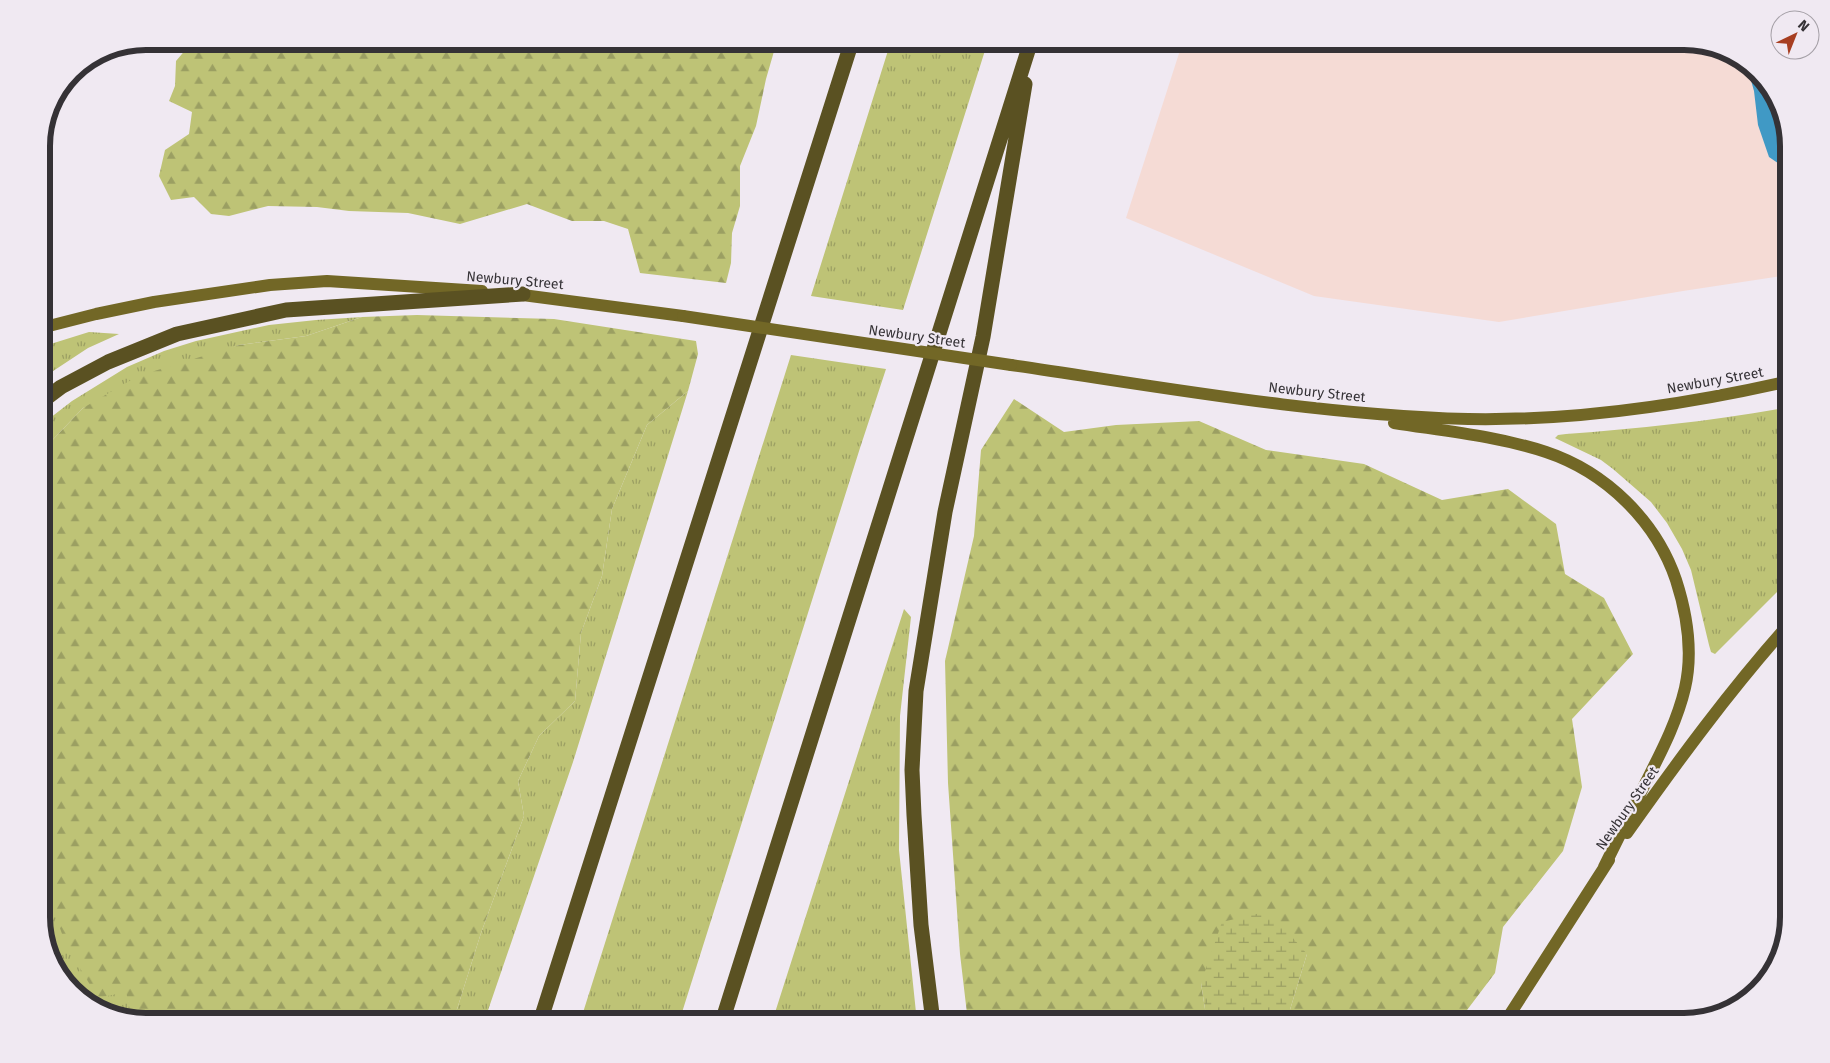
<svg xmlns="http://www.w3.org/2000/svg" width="1830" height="1063" font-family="'Fira Sans',sans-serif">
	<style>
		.commercial { fill: #f5dbd5 }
		.grass { fill: url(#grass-tufts) }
		.forest { fill: url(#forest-firs) }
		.wetland { fill: url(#wetland-marsh) }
		.water { fill: #4099c5 }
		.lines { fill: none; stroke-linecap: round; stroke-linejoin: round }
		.primary { stroke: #726726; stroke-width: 12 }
		.motorway { stroke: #5a5122; stroke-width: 15 }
		.primary-bridge { stroke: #726726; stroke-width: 12 }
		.labels { text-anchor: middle; stroke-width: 4.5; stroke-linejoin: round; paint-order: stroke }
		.street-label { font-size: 14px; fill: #353236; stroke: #f0e9f2 }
		.rim { fill: none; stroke: #353236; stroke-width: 6 }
	</style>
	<defs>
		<pattern id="grass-tufts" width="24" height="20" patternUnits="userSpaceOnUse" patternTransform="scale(1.25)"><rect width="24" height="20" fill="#bec376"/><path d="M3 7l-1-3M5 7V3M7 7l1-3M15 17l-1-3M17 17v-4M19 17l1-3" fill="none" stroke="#9b9f62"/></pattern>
		<pattern id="forest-firs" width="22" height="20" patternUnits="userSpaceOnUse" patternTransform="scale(1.25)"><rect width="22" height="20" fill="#bec376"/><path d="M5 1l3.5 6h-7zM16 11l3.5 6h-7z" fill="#9b9f62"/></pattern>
		<pattern id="wetland-marsh" width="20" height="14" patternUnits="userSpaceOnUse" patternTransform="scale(1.25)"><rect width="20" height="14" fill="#bec376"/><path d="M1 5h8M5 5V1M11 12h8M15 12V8" fill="none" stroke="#9b9f62"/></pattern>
	</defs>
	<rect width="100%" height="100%" fill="#f0e9f2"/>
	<!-- commercial -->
	<path class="commercial" d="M1183 41H1684L1736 55 1775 94 1789 140V275L1683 291 1499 322 1314 296 1126 218Z"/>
	<!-- grass -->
	<path class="grass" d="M891 41H988L903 310 811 296Z
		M362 317 306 336 239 345 83 408 41 452V425L72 401 127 367 164 351 196 341 269 325 316 320Z
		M89 332 119 334 88 348 41 379V347Z
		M791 355 886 369 860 448 679 1022H580Z
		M688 391 573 762 484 1022H453L481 933 524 816 518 781 539 736 575 701 581 633 602 576 612 509 647 425Z
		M1789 407V580L1715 654 1711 652 1709 645 1691 570 1682 549 1667 523 1651 502 1613 469 1601 460 1555 438 1558 435 1566 434C1641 428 1714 421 1789 407Z
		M904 609 911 617 900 716 899 850 917 1022H772Z
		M41 883 127 992 132 1018 94 1008 55 969 41 923Z"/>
	<!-- forest -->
	<path class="forest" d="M193 41H777L766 79 756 126 740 166V206L732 233 731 263 726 283 640 273 628 229 604 221H572L527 204 460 224 408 213 349 211 317 207 268 206 229 216 211 214 194 197 171 200 159 176 165 150 189 134 192 112 169 101 175 86 176 61Z
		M417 315 554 319 696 341 698 354 688 391 647 425 612 509 602 576 581 633 575 701 539 736 518 781 524 816 481 933 453 1022H146L132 1018 126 992 98 998 66 945 46 889 41 883V452L83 408 138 376 239 345 306 336 362 317Z
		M1014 399 1064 432 1116 425 1199 421 1266 450 1364 464 1442 500 1508 489 1556 524 1565 574 1604 598 1633 654 1572 719 1582 787 1563 851 1503 927 1495 973 1458 1022H1290L1289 1013 1307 954 1201 983 1207 1022H968L960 954 948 783 945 661 974 536 981 450Z"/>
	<!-- wetland -->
	<path class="wetland" d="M1269 911 1307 954 1289 1013 1290 1022H1207L1201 983 1222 922Z"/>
	<!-- water -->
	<path class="water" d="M1747 66 1775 94 1789 140V166H1782L1769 157 1758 125 1754 91Z"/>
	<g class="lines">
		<!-- primary -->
		<path class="primary" d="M515 294 683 316
			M41 328 96 314 154 302 270 285 327 281 482 291
			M1011 365C1162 387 1315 415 1468 419 1576 421 1684 405 1789 381
			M1394 423C1445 431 1497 436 1546 452 1606 472 1656 521 1676 580 1687 614 1693 653 1685 688 1677 722 1661 752 1646 782 1632 810 1618 839 1604 867
			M1627 833C1678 761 1730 690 1789 624
			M1505 1022 1609 860"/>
		<!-- motorway -->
		<path class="motorway" d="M41 402 61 387 108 362 177 334 286 310 523 294
			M540 1022 852 41
			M722 1022 1031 41
			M933 1022 921 925 914 815 912 770 916 691 945 512 983 337 1025 84"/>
		<!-- primary-bridge -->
		<path class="primary-bridge" d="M683 316 1011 365"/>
	</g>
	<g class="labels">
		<!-- street labels -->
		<g class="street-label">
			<text transform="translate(515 280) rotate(5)" y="5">Newbury Street</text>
			<text transform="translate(917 336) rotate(8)" y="5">Newbury Street</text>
			<text transform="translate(1715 380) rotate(-10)" y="5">Newbury Street</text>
			<text transform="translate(1317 392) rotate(6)" y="5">Newbury Street</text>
			<text transform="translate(1627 808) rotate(-55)" y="5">Newbury Street</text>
		</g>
	</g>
	<!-- crop -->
	<path d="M0 0H1830V1063H0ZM146 50H1684A96 96 0 0 1 1780 146V917A96 96 0 0 1 1684 1013H146A96 96 0 0 1 50 917V146A96 96 0 0 1 146 50Z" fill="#f0e9f2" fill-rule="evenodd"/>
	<path class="rim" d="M146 50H1684A96 96 0 0 1 1780 146V917A96 96 0 0 1 1684 1013H146A96 96 0 0 1 50 917V146A96 96 0 0 1 146 50Z"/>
	<!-- north arrow -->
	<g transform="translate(1795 35) rotate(43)"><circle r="24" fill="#f0e9f2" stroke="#a5a0a7"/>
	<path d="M0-4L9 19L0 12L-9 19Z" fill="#a73e21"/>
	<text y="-8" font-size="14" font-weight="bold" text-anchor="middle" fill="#353236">N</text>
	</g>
</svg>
